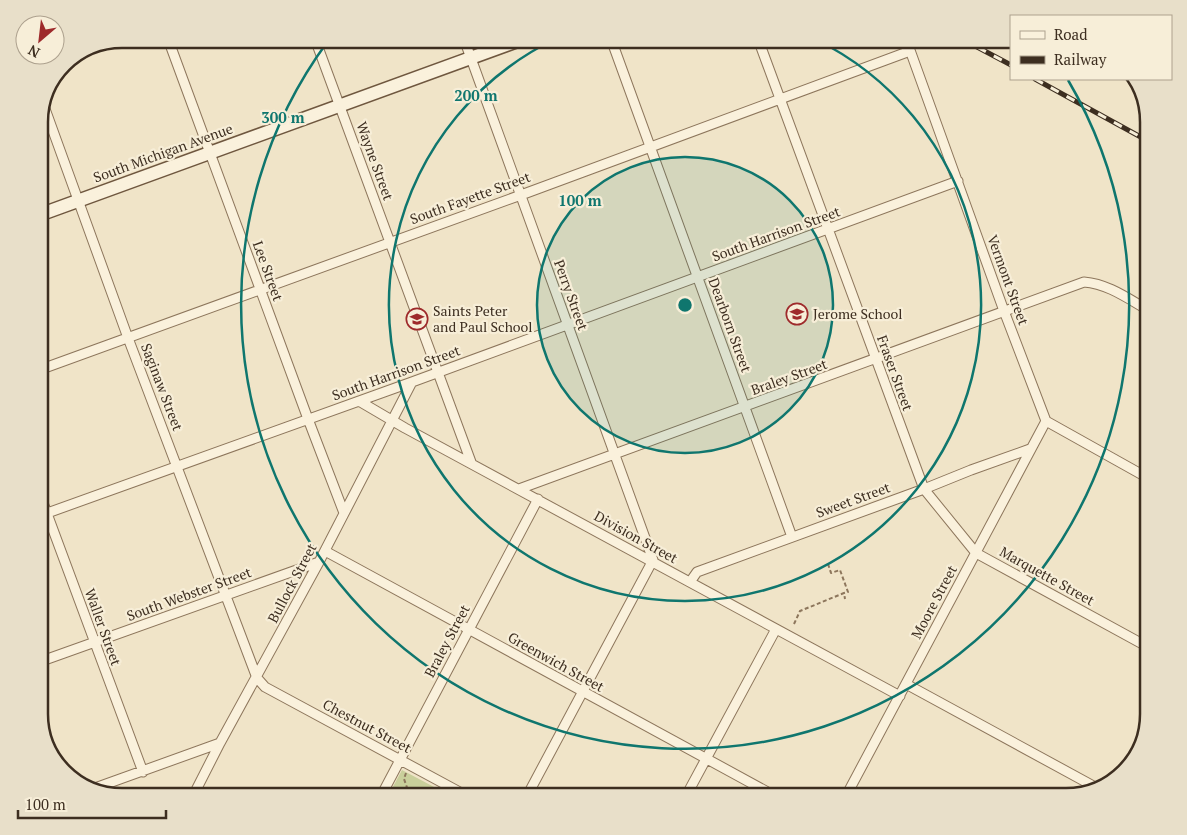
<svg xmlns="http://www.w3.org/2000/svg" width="1187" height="835" font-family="'PT Serif',serif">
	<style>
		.green { fill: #c9cf9b }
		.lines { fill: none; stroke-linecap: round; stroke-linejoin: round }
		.street-casing { stroke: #8d765c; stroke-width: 11 }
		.secondary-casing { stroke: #6f573f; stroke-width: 15 }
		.path { stroke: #8d765c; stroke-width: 2; stroke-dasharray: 4 2.5; stroke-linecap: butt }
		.street { stroke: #faf1dc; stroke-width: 9 }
		.secondary { stroke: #faf1dc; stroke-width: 12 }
		.rail-casing { stroke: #3d2e20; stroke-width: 5 }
		.rail { stroke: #f7eed8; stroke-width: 3; stroke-dasharray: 9; stroke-linecap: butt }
		.ring { fill: none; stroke: #0f766e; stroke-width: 2.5 }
		.labels { text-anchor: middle; stroke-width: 4.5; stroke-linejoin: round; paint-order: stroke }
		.street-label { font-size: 14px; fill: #3d2e20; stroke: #f7eed8 }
		.poi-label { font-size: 14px; fill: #3d2e20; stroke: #f7eed8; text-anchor: start }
		.rim { fill: none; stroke: #3d2e20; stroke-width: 2.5 }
		.centre { fill: #0f766e; stroke: #f7eed8; stroke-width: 2.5 }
		.ring-label { font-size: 15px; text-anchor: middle; font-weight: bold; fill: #0f766e; stroke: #f7eed8; stroke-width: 4.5; stroke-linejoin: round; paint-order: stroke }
	</style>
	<rect width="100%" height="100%" fill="#f0e4c8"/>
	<!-- green -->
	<path class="green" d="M402 770 451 796H388Z"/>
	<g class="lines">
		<!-- street casing -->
		<g class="street-casing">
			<path id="street" d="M168 39 308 419 344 513
				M315 39 471 462
				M464 39 653 560 527 796
				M611 39 792 537
				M758 39 924 489 976 553 1148 647
				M906 39 1004 311 1046 421 1148 478
				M44 106 128 338 257 678 265 687 467 796
				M39 370 521 195 910 51
				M359 401 405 428 900 696
				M519 489 1084 282C1108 284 1127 298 1148 310
				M39 492 143 772
				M39 516 412 382 958 181
				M325 551 775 796
				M690 582 697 572 924 489 971 470 1030 449
				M39 662 319 562
				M906 684 1097 788
				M95 788 220 743
				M193 796 220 743 319 562 412 382
				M381 796 538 499
				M686 796 776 629
				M846 796 1046 421"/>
		</g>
		<!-- secondary casing -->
		<g class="secondary-casing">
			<path id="secondary" d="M39 215 523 39"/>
		</g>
		<!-- path -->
		<path class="path" d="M828 564 831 573 840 570 848 592 844 593
			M794 624 800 611 844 593 845 599
			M406 773 404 779 410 796"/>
		<!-- street -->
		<use href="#street" class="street"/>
		<!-- secondary -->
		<use href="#secondary" class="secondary"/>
		<!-- rail casing -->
		<g class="rail-casing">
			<path id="rail" d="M962 39 1011 65
				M1035 79 1148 141"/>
		</g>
		<!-- rail -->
		<use href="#rail" class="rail"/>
	</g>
	<!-- distance rings -->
	<circle cx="685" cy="305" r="148" fill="#0f766e" fill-opacity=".12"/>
	<g class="ring">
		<circle cx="685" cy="305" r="148"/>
		<path d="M815 39A296 296 0 1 1 555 39"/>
		<path d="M1068 80A444 444 0 1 1 328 41"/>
	</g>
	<!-- icons -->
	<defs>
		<g id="school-ring" transform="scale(1.125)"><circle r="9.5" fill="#f7eed8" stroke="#9e2a2b" stroke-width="1.5"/><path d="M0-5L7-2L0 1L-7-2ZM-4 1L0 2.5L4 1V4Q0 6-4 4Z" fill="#9e2a2b"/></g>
	</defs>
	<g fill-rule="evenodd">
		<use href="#school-ring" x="797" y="314"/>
		<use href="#school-ring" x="417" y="319"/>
	</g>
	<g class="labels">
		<!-- street labels -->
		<g class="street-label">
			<text transform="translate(163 153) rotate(-20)" y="5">South Michigan Avenue</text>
			<text transform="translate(375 161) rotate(70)" y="5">Wayne Street</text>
			<text transform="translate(470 198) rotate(-20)" y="5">South Fayette Street</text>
			<text transform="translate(776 234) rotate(-20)" y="5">South Harrison Street</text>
			<text transform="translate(268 271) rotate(70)" y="5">Lee Street</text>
			<text transform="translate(1008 280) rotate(70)" y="5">Vermont Street</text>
			<text transform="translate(571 295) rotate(70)" y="5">Perry Street</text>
			<text transform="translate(730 325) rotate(70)" y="5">Dearborn Street</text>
			<text transform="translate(396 373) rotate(-20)" y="5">South Harrison Street</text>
			<text transform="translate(895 373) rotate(70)" y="5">Fraser Street</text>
			<text transform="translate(789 377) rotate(-20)" y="5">Braley Street</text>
			<text transform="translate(162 387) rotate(69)" y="5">Saginaw Street</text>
			<text transform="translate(853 500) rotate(-20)" y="5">Sweet Street</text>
			<text transform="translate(636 537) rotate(29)" y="5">Division Street</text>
			<text transform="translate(1047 576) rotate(29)" y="5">Marquette Street</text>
			<text transform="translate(292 583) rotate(-62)" y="5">Bullock Street</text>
			<text transform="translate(189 594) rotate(-20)" y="5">South Webster Street</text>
			<text transform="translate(934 602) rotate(-62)" y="5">Moore Street</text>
			<text transform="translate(103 627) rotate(70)" y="5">Waller Street</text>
			<text transform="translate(447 641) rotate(-62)" y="5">Braley Street</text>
			<text transform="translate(556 662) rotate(29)" y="5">Greenwich Street</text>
			<text transform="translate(367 726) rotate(28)" y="5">Chestnut Street</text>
		</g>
		<!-- poi labels -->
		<g class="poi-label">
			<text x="433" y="316">Saints Peter<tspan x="433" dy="16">and Paul School</tspan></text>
			<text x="813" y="319">Jerome School</text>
		</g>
	</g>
	<!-- crop -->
	<path d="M0 0H1187V835H0ZM122 48H1066A74 74 0 0 1 1140 122V714A74 74 0 0 1 1066 788H122A74 74 0 0 1 48 714V122A74 74 0 0 1 122 48Z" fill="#e8dfc9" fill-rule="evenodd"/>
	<path class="rim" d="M122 48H1066A74 74 0 0 1 1140 122V714A74 74 0 0 1 1066 788H122A74 74 0 0 1 48 714V122A74 74 0 0 1 122 48Z"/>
	<circle cx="685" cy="305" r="8" class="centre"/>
	<g class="ring-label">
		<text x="476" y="101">200 m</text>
		<text x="283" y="123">300 m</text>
		<text x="580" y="206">100 m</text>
	</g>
	<!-- legend -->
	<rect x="1010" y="15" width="162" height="65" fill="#f7eed8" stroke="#ada18e"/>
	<rect x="1020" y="31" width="25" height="8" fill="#faf1dc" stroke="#ada18e"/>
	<text x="1054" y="40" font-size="15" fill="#3d2e20">Road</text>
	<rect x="1020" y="56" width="25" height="8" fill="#3d2e20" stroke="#ada18e"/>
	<text x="1054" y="65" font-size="15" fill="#3d2e20">Railway</text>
	<!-- north arrow -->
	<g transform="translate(40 40) rotate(208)"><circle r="24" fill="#f7eed8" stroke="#ada18e"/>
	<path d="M0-4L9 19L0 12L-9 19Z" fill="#9e2a2b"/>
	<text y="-8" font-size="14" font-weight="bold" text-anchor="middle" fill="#3d2e20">N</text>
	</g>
	<!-- scale -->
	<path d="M18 810v8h148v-8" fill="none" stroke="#3d2e20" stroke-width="2.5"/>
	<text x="25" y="810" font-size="15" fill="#3d2e20" stroke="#f7eed8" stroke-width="4" paint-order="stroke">100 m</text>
</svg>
